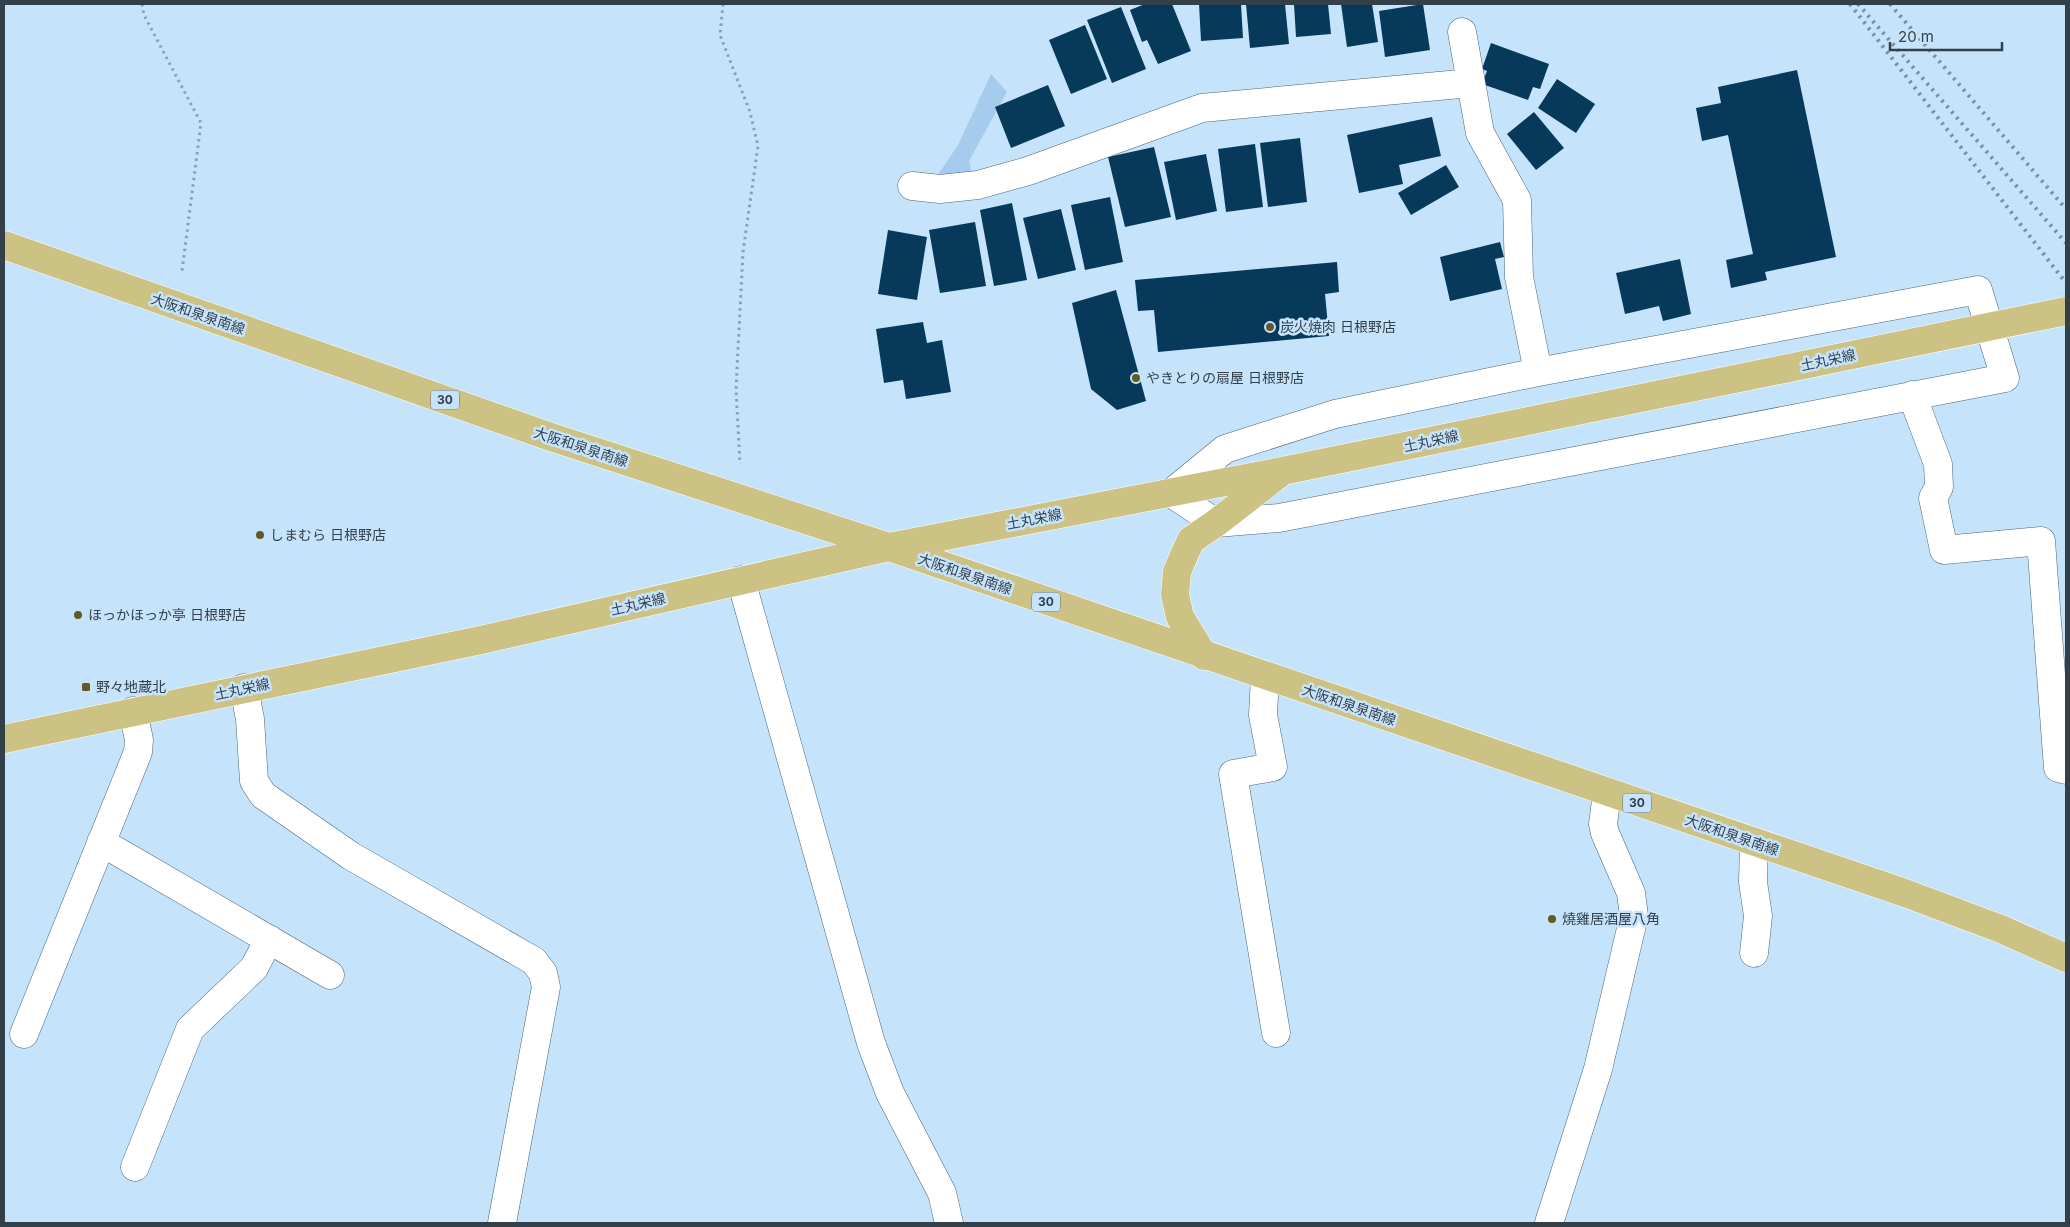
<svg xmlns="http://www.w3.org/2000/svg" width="2070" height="1227" font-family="Inter,'Noto Sans JP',sans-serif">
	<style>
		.green { fill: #a5ccee }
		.building { fill: #07395b }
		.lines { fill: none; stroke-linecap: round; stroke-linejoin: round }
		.minor-casing { stroke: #4a647a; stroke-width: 29 }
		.major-casing { stroke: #fff; stroke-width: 29 }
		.path { stroke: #8aa0b3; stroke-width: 3; stroke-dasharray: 2.5 4; stroke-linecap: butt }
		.minor { stroke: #fff; stroke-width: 28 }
		.major { stroke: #ccc283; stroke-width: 28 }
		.rail { stroke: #7c90a2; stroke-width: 4; stroke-dasharray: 2.5 5; stroke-linecap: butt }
		.major-bridge-casing { stroke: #fff; stroke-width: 29; stroke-linecap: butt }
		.major-bridge { stroke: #ccc283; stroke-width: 28 }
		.poi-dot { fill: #625926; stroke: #c6e3fc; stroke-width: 2 }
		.labels { text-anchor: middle; stroke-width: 5; stroke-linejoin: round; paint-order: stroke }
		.shield { fill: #c6e3fc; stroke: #5f707f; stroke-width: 1 }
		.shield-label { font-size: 12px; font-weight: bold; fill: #333f49 }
		.street-label { font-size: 14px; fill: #333f49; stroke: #c6e3fc }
		.poi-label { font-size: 14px; fill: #333f49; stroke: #c6e3fc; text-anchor: start }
	</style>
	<rect width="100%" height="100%" fill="#c6e3fc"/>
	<!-- green -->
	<path class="green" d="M991 74 1007 92 969 161 973 178 929 188 958 145Z"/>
	<!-- building -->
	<path class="building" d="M1145 4H1172L1191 51 1158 64 1147 40 1142 42 1130 10Z
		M1199 4H1241L1243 38 1201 41Z
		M1246 4H1285L1289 44 1250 48Z
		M1294 4H1328L1331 34 1296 37Z
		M1341 4H1372L1378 42 1347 47Z
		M1423 4 1430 50 1385 57 1379 11Z
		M1121 7 1146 69 1112 83 1087 20Z
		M1085 25 1107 79 1071 94 1049 40Z
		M1491 43 1549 64 1540 89 1533 87 1528 100 1482 84 1487 71 1482 69Z
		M1797 70 1836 257 1765 272 1767 280 1731 288 1726 260 1753 254 1728 135 1702 141 1696 108 1721 103 1718 87Z
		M1557 79 1595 104 1576 133 1538 108Z
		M1048 85 1065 126 1011 148 995 107Z
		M1534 112 1564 148 1536 170 1507 134Z
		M1432 117 1441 156 1399 165 1403 184 1359 193 1347 135Z
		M1300 138 1307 202 1268 207 1260 143Z
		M1255 144 1263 207 1226 212 1218 149Z
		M1154 147 1171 217 1125 227 1108 157Z
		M1206 154 1217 211 1176 220 1164 162Z
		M1446 165 1459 187 1411 215 1398 193Z
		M1110 197 1123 262 1085 270 1071 205Z
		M1012 203 1027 280 994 286 980 210Z
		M1061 209 1076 270 1038 279 1023 218Z
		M975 222 986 286 940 293 929 230Z
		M888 230 927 237 917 300 878 294Z
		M1500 242 1504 257 1495 259 1502 289 1450 301 1440 257Z
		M1680 259 1691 314 1663 321 1659 306 1625 314 1616 273Z
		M1337 262 1339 292 1325 294 1329 336 1158 352 1154 310 1138 311 1135 280Z
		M1116 290 1146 401 1117 410 1091 389 1072 303Z
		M923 322 927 343 942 340 951 392 906 399 903 380 884 383 876 329Z"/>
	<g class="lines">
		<!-- minor casing -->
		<g class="minor-casing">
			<path id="minor" d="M1462 32 1480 133 1517 200 1519 277 1538 372
				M912 186 940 189 978 185 1028 171 1202 108 1471 83
				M1978 290 2005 378 1279 518 1216 523 1171 493 1225 449 1335 414 1538 372Z
				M1912 395 1938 464 1939 487 1933 498 1944 550 2041 541 2058 768 2066 770
				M741 580 871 1043 890 1093 942 1193 949 1223
				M1265 676 1263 715 1273 767 1233 774 1276 1033
				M244 688 250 719 254 781 263 795 351 856 534 961 543 973 546 987 502 1223
				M101 842 330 975
				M1754 842 1753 882 1758 916 1754 953
				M24 1034 138 752 139 740 133 711
				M135 1167 190 1029 254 968 269 939
				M1549 1223 1598 1069 1634 916 1631 893 1605 833 1603 824 1607 793"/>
		</g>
		<!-- major casing -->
		<g class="major-casing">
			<path id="major" d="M4 245 551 437 889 547 1905 893 2001 929 2066 958
				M1204 656 1180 617 1175 595 1177 572 1185 553 1191 540 1216 523 1279 474
				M4 739 481 640 889 547 1282 471 1784 369"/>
		</g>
		<!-- path -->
		<path class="path" d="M142 4 144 15 201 123 182 271
			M723 4 720 35 750 112 758 146 743 252 736 389 740 464"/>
		<!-- minor -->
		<use href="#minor" class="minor"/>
		<!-- major -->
		<use href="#major" class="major"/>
		<!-- rail -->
		<path class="rail" d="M1850 4 2066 283
			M1858 4 2066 243
			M1890 4 2066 209"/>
		<!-- major-bridge casing -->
		<g class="major-bridge-casing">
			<path id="major-bridge" d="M1784 369 2066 311"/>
		</g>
		<!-- major-bridge -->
		<use href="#major-bridge" class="major-bridge"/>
	</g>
	<!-- markers -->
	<g class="poi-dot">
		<circle cx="1270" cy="327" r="5"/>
		<circle cx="1136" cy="378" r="5"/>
		<circle cx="260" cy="535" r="5"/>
		<circle cx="78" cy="615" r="5"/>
		<rect x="81" y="682" width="10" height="10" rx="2.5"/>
		<circle cx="1552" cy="919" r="5"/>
	</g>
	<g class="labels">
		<!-- shield labels -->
		<g class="shield">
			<rect x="431" y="390.5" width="28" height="19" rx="4"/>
			<rect x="1032" y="592.5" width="28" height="19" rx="4"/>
			<rect x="1623" y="793.5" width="28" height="19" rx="4"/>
		</g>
		<g class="shield-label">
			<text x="445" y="404">30</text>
			<text x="1046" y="606">30</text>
			<text x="1637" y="807">30</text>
		</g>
		<!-- street labels -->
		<g class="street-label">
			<text transform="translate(198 314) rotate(19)" y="5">大阪和泉泉南線</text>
			<text transform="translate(1828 360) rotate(-12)" y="5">土丸栄線</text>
			<text transform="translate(1431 441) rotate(-12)" y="5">土丸栄線</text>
			<text transform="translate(581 447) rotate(18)" y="5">大阪和泉泉南線</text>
			<text transform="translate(1034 519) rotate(-11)" y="5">土丸栄線</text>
			<text transform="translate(965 574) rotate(19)" y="5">大阪和泉泉南線</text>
			<text transform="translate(638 604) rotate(-13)" y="5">土丸栄線</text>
			<text transform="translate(242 689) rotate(-12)" y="5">土丸栄線</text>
			<text transform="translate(1349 705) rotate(19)" y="5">大阪和泉泉南線</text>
			<text transform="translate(1732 835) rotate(19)" y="5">大阪和泉泉南線</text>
		</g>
		<!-- poi labels -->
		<g class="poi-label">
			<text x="1280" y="332">炭火焼肉 日根野店</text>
			<text x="1146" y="383">やきとりの扇屋 日根野店</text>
			<text x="270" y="540">しまむら 日根野店</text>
			<text x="88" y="620">ほっかほっか亭 日根野店</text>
			<text x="96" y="692">野々地蔵北</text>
			<text x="1562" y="924">燒雞居酒屋八角</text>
		</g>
	</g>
	<!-- border -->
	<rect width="2070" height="1227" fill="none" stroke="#333f49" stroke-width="10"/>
	<!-- scale -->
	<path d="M1890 42v8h112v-8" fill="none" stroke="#333f49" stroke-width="2.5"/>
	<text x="1898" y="42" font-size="15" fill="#333f49" stroke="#c6e3fc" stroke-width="4" paint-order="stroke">20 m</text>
</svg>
